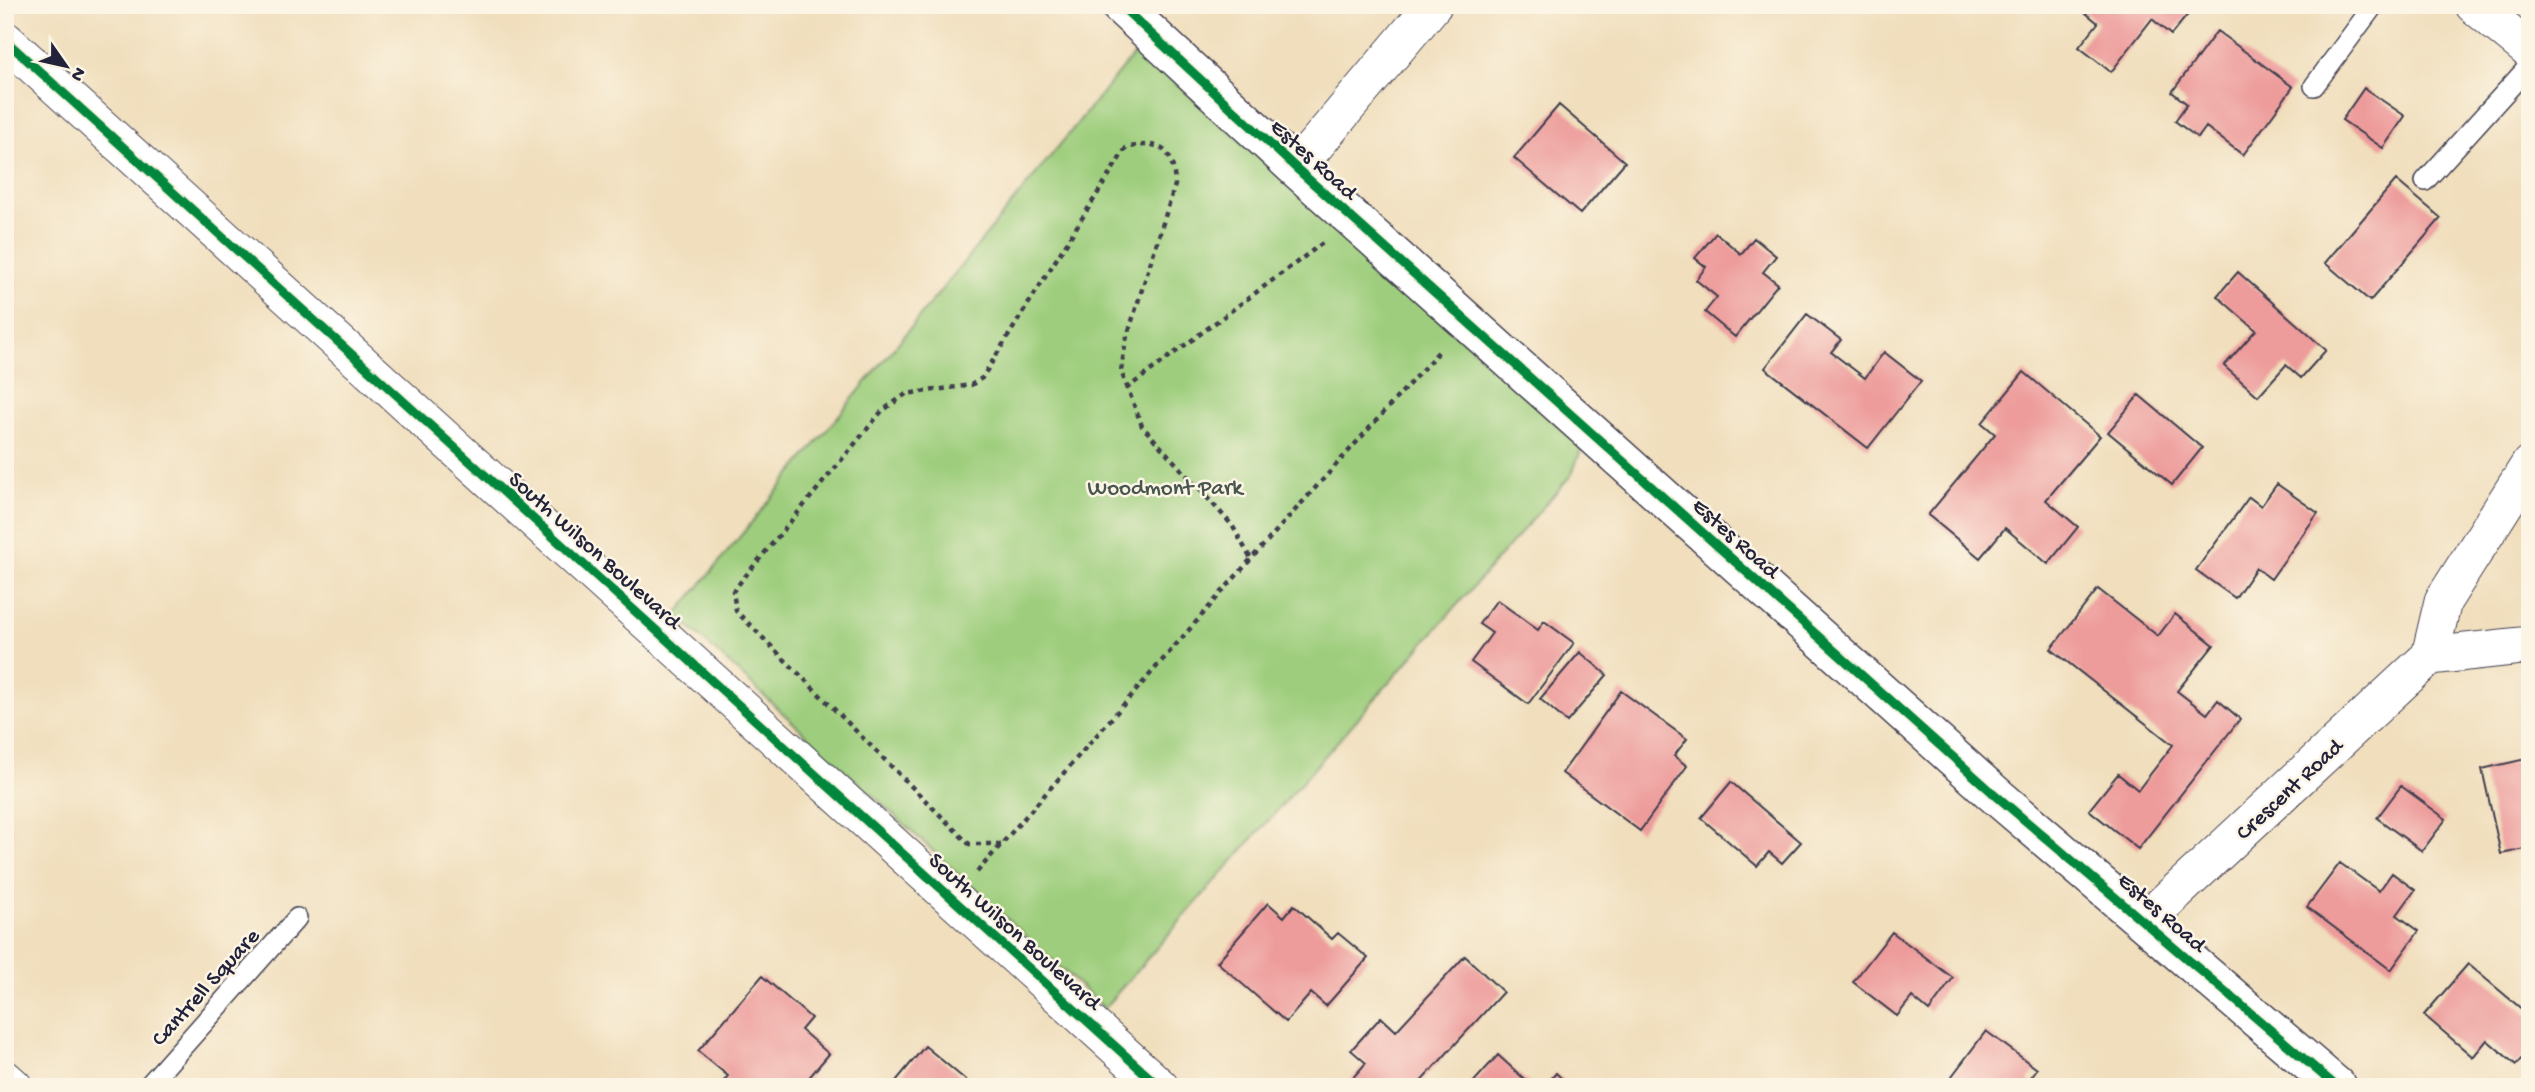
<svg xmlns="http://www.w3.org/2000/svg" width="2535" height="1092" font-family="'Gochi Hand',sans-serif">
	<style>
		.green { fill: #9ece7d; stroke: #60785c; stroke-width: 2 }
		.building { fill: #ed9c9b }
		.lines { fill: none; stroke-linecap: round; stroke-linejoin: round }
		.service-casing { stroke: #413e4e; stroke-width: 22 }
		.minor-casing { stroke: #413e4e; stroke-width: 39 }
		.tertiary-casing { stroke: #413e4e; stroke-width: 41 }
		.path { stroke: #413e4e; stroke-width: 4.5; stroke-dasharray: 5 5; stroke-linecap: butt }
		.service { stroke: #fff; stroke-width: 19 }
		.minor { stroke: #fff; stroke-width: 37 }
		.tertiary { stroke: #fff; stroke-width: 38 }
		.cycleway-casing { stroke: #fcf5e5; stroke-width: 13 }
		.cycleway { stroke: #00873e; stroke-width: 9 }
		.labels { text-anchor: middle; stroke-width: 5; stroke-linejoin: round; paint-order: stroke }
		.street-label { font-size: 23px; fill: #22223b; stroke: #fcf5e5 }
		.park-label { font-size: 23px; fill: #47564f; stroke: #fcf5e5 }
	</style>
	<rect width="100%" height="100%" fill="#fcf5e5"/>
	<filter id="ink" filterUnits="userSpaceOnUse"><feTurbulence type="fractalNoise" baseFrequency=".0143" numOctaves="2"/><feDisplacementMap in="SourceGraphic" scale="14" xChannelSelector="R" yChannelSelector="G"/><feConvolveMatrix kernelMatrix="1 2 1 2 8 2 1 2 1" color-interpolation-filters="sRGB"/></filter>
	<filter id="wash" filterUnits="userSpaceOnUse"><feTurbulence type="fractalNoise" baseFrequency=".00686" numOctaves="4" result="noise"/><feDisplacementMap in="SourceGraphic" scale="28" xChannelSelector="R" yChannelSelector="G"/><feGaussianBlur stdDeviation="1.57" result="paint"/><feColorMatrix in="noise" values="0 0 0 0 0 0 0 0 0 0 0 0 0 0 0 0 0 1.4 0 .05"/><feComposite in="paint" operator="in"/></filter>
	<g filter="url(#wash)">
		<rect width="100%" height="100%" fill="#f0debc"/>
		<!-- green -->
		<path class="green" d="M1138 49 1582 447 1572 474 1104 1008 676 615Z"/>
		<g id="blocks">
			<!-- building -->
			<path class="building" d="M2076 5H2192L2194 7 2171 35 2152 19 2111 72 2079 47 2098 23Z
				M2217 31 2293 87 2243 155 2206 127 2198 138 2175 121 2187 104 2172 92Z
				M2364 88 2405 116 2383 148 2342 120Z
				M1559 105 1625 162 1580 214 1514 158Z
				M2396 180 2441 218 2370 301 2325 263Z
				M1716 233 1741 254 1754 238 1776 256 1763 272 1778 284 1735 337 1705 312 1717 297 1696 280 1706 267 1695 258Z
				M2238 272 2326 350 2301 378 2286 365 2258 396 2224 366 2256 330 2217 296Z
				M1807 314 1841 340 1831 352 1865 378 1884 352 1921 381 1868 448 1765 368Z
				M2024 372 2100 436 2046 500 2078 527 2048 564 2005 528 1980 558 1928 515 1995 434 1982 423Z
				M2139 395 2202 448 2172 485 2108 432Z
				M2277 484 2318 513 2271 579 2256 568 2235 598 2196 570 2249 497 2261 506Z
				M2098 589 2158 636 2175 614 2214 645 2177 691 2207 714 2218 700 2240 719 2138 849 2089 810 2118 774 2138 790 2173 745 2051 649Z
				M1497 600 1538 630 1544 621 1574 643 1528 704 1471 662 1492 633 1479 624Z
				M1580 652 1607 675 1567 722 1540 699Z
				M1621 691 1687 739 1674 756 1687 766 1640 831 1562 773Z
				M2530 758V848L2501 854 2482 769Z
				M1731 782 1801 842 1782 863 1769 852 1757 866 1701 818Z
				M2401 786 2446 819 2422 851 2377 818Z
				M2340 863 2379 891 2392 873 2415 890 2397 915 2419 931 2391 970 2307 907Z
				M1268 903 1284 917 1294 905 1332 939 1338 933 1368 958 1326 1006 1311 993 1286 1022 1217 962Z
				M1892 932 1953 978 1929 1011 1912 997 1897 1016 1853 982Z
				M1465 956 1503 992 1416 1087H1353L1349 1082 1366 1063 1351 1050 1381 1017 1396 1031Z
				M2468 964 2530 1016V1049L2516 1065 2487 1040 2473 1057 2424 1015Z
				M762 976 811 1018 801 1030 829 1054 801 1087H719L728 1076 698 1051Z
				M1986 1031 2037 1069 2028 1081 2035 1087H1950L1946 1084Z
				M925 1046 974 1087H891Z
				M1498 1055 1533 1087H1469Z
				M1556 1073 1571 1087H1544Z"/>
		</g>
	</g>
	<g filter="url(#ink)">
		<use href="#blocks" fill-opacity="0" stroke="#413e4e" stroke-width="2"/>
		<g class="lines">
			<!-- service casing -->
			<g class="service-casing">
				<path id="service" d="M2314 86 2374 5
					M2425 181 2530 65
					M147 1087 297 918"/>
			</g>
			<!-- minor casing -->
			<g class="minor-casing">
				<path id="minor" d="M2474 5 2530 51
					M5 40 1160 1087
					M1296 168 1433 5
					M2430 656 2443 601 2530 464
					M2145 921 2430 656 2530 645
					M5 1079 14 1087"/>
			</g>
			<!-- tertiary casing -->
			<g class="tertiary-casing">
				<path id="tertiary" d="M1120 5 1296 168 1993 793 2337 1087"/>
			</g>
			<!-- path -->
			<path class="path" d="M1126 389 1324 242
				M1001 844H969L736 611 733 591 882 411 906 394 971 385 982 378 1126 148C1162 139 1173 149 1175 185L1126 340 1121 371 1142 426 1232 525 1251 559
				M977 872 1251 559 1440 350"/>
			<!-- service -->
			<use href="#service" class="service"/>
			<!-- minor -->
			<use href="#minor" class="minor"/>
			<!-- tertiary -->
			<use href="#tertiary" class="tertiary"/>
			<!-- cycleway casing -->
			<g class="cycleway-casing">
				<path id="cycleway" d="M1120 5 1296 168 1993 793 2337 1087
					M5 40 1160 1087"/>
			</g>
			<!-- cycleway -->
			<use href="#cycleway" class="cycleway"/>
		</g>
	</g>
	<g class="labels">
		<!-- street labels -->
		<g class="street-label">
			<text transform="translate(1315 158) rotate(42)" y="8">Estes Road</text>
			<text transform="translate(1737 537) rotate(42)" y="8">Estes Road</text>
			<text transform="translate(596 549) rotate(42)" y="8">South Wilson Boulevard</text>
			<text transform="translate(2288 788) rotate(-43)" y="8">Crescent Road</text>
			<text transform="translate(2163 911) rotate(41)" y="8">Estes Road</text>
			<text transform="translate(1016 930) rotate(42)" y="8">South Wilson Boulevard</text>
			<text transform="translate(204 986) rotate(-48)" y="8">Cantrell Square</text>
		</g>
		<!-- park labels -->
		<g class="park-label">
			<text x="1165" y="494">Woodmont Park</text>
		</g>
	</g>
	<!-- margin -->
	<rect width="2535" height="1092" fill="none" stroke="#fcf5e5" stroke-width="28"/>
	<!-- north arrow -->
	<g transform="translate(66 66) rotate(124)" stroke="#fcf5e5" stroke-width="5" paint-order="stroke">
	<path d="M0-5L12 26L0 18L-12 26Z" fill="#22223b"/>
	<text y="-10" font-size="19" font-weight="bold" text-anchor="middle" fill="#22223b">N</text>
	</g>
</svg>
